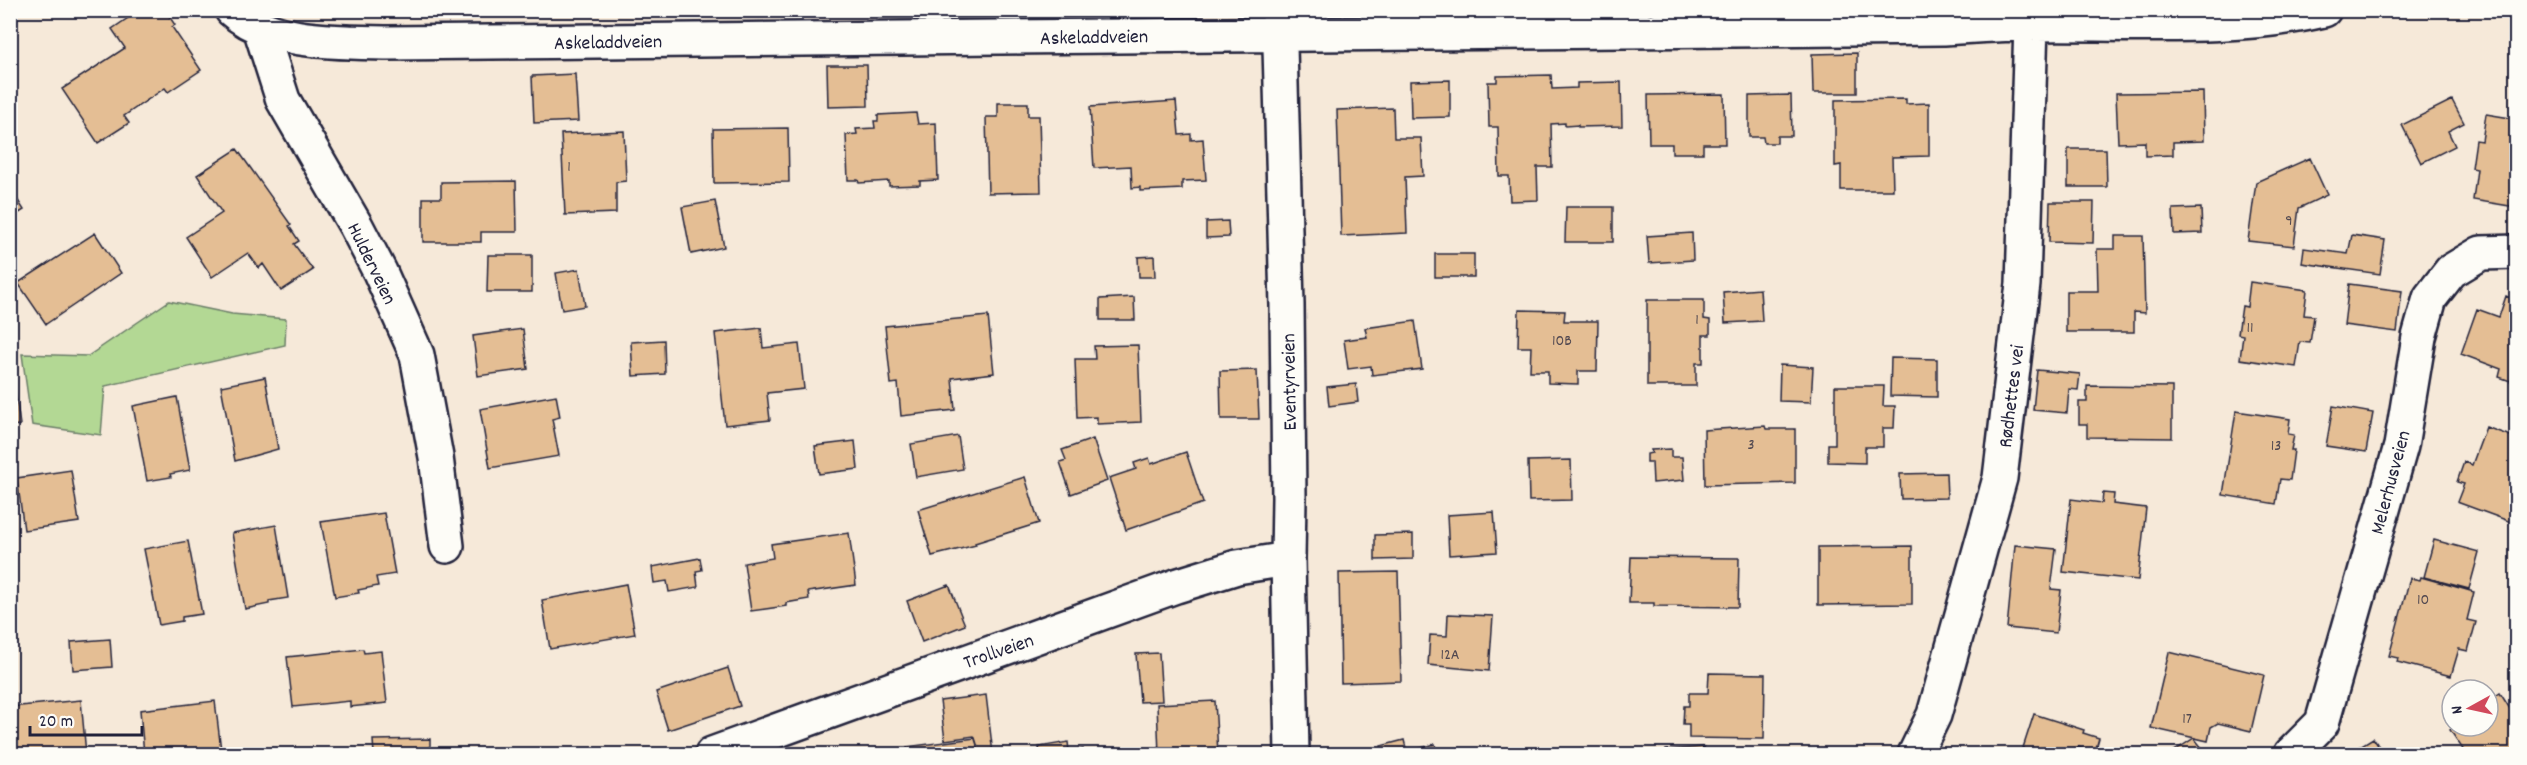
<svg xmlns="http://www.w3.org/2000/svg" width="2527" height="765" font-family="Dekko,sans-serif">
	<style>
		.green { fill: #b3d894; stroke: #6a7d68; stroke-width: 1.5 }
		.building { fill: #e4be94; stroke: #22223b; stroke-width: 1.5 }
		.lines { fill: none; stroke-linecap: round; stroke-linejoin: round }
		.minor-casing { stroke: #22223b; stroke-width: 38 }
		.minor { stroke: #fdfcf7; stroke-width: 33 }
		.labels { text-anchor: middle; stroke-width: 4.5; stroke-linejoin: round; paint-order: stroke }
		.number-label { font-size: 16px; fill: #524951 }
		.street-label { font-size: 20px; fill: #22223b; stroke: #fdfcf7 }
	</style>
	<rect width="100%" height="100%" fill="#f6e9d9"/>
	<filter id="ink" filterUnits="userSpaceOnUse"><feTurbulence type="fractalNoise" baseFrequency=".0167" numOctaves="2"/><feDisplacementMap in="SourceGraphic" scale="12" xChannelSelector="R" yChannelSelector="G"/><feConvolveMatrix kernelMatrix="1 2 1 2 8 2 1 2 1" color-interpolation-filters="sRGB"/></filter>
	<g filter="url(#ink)">
		<!-- green -->
		<path class="green" d="M169 301 232 314 286 319 285 345 105 386 101 435 32 425 22 354 88 356Z"/>
		<!-- building -->
		<path class="building" d="M140 10H165L175 25 172 27 201 70 168 92 165 88 124 116 129 123 98 143 62 89 125 48 112 29Z
			M1857 53V93H1813L1812 54Z
			M827 65H867L868 106 828 107Z
			M575 74 578 121 534 123 532 76Z
			M1551 75 1552 89 1577 88V83L1621 82 1622 126 1578 127V125L1565 126V123L1551 124 1552 167H1537L1538 200 1510 201 1509 176H1499L1498 127H1489L1488 82H1497V76Z
			M1450 80V117L1411 118 1410 81Z
			M2203 92 2204 141 2173 142V155L2145 156V142L2118 143 2116 93Z
			M1724 94 1725 144H1703V153H1672V144H1649L1648 95Z
			M1791 95 1792 136H1777V143H1764L1763 137H1749V96Z
			M1906 99V104L1929 103V156L1892 157 1893 190H1841V165L1835 166V100Z
			M2452 100 2464 123 2448 131 2455 146 2421 163 2402 125Z
			M1176 101 1179 135 1191 134V140L1203 139 1206 180 1182 181V189L1140 191V187L1132 188 1131 166 1094 168 1090 107Z
			M998 103H1028V116H1039L1041 192 988 193 986 117H998Z
			M1393 108 1394 138H1421L1423 176 1405 177 1407 233 1341 236 1337 110Z
			M916 113 918 124 936 123 938 180 920 181V185L889 186V181L859 183 858 180H848L846 135 857 134 856 129 875 128 874 121H878V115Z
			M2486 114 2516 119V207L2473 200 2477 169 2472 168 2476 140 2482 141Z
			M788 128 789 182 714 183 713 129Z
			M624 131 626 181 616 182V213L565 215 561 134Z
			M237 149 291 225 289 226 299 241 294 244 313 270 281 291 263 264 259 268 248 253 212 277 186 237 222 213 197 175Z
			M2068 149H2106L2107 187H2068Z
			M2310 158 2327 195 2299 208 2294 246 2248 241 2256 182Z
			M516 181 517 232H481V242H423V198H441V182Z
			M10 188 24 210 10 219Z
			M715 201 724 247 691 254 682 207Z
			M2050 202H2094L2093 243 2049 242Z
			M1566 207H1613V242H1565Z
			M2201 208 2202 233 2174 234 2173 209Z
			M1228 221 1229 237 1206 238V222Z
			M95 233 121 273 46 324 18 283Z
			M1692 233 1693 260 1649 263 1647 236Z
			M2352 235 2385 240 2380 274 2302 263 2304 248 2348 254Z
			M2115 236H2143L2145 313 2134 312V332H2066V291H2098L2097 249H2115Z
			M1435 254H1474V277H1435Z
			M488 255H532V292H487Z
			M1154 256 1155 277H1139L1138 257Z
			M579 269 585 306 562 310 556 273Z
			M2250 282 2307 290 2304 315 2314 316 2310 343 2300 342 2296 367 2240 359 2243 335 2238 334 2242 306 2247 307Z
			M2349 284 2402 291 2397 332 2344 325Z
			M1760 289 1762 321 1725 323 1723 292Z
			M2506 296 2516 300V383L2499 377 2501 369 2461 354 2477 309 2499 317Z
			M1134 297 1135 320H1100V299Z
			M1647 300H1704V319L1710 320V335H1703V363H1696V386H1647Z
			M1519 310 1565 311 1564 321H1598L1597 371H1578V384L1548 383V371H1530L1531 347H1518Z
			M988 316 994 373 952 378 955 410 901 416 898 383 891 384 885 326Z
			M1415 321 1422 369 1372 375 1371 366 1348 369 1344 340 1367 337 1365 328Z
			M761 328 763 348 799 344 804 389 767 393 770 420 725 425 715 333Z
			M523 329 528 369 478 376 473 336Z
			M664 340 665 374 633 376 631 342Z
			M1138 345 1141 422 1097 424V417L1077 418 1075 359H1095L1094 346Z
			M1891 358 1937 359V397L1890 396Z
			M1780 365 1813 367 1811 402 1779 401Z
			M1257 370 1259 419H1221L1220 371Z
			M2037 370 2080 374 2078 390 2069 389 2067 413 2033 410Z
			M265 377 278 449 235 461 221 386Z
			M1356 384 1358 402 1329 406 1327 387Z
			M1835 386H1884L1883 406H1895L1894 428H1883V447H1865V463L1828 462V444H1835Z
			M2087 386 2172 387V438L2087 437V424H2079V402H2087Z
			M10 389H15L20 425 10 426Z
			M556 395 560 417 552 419 559 456 490 468 480 409Z
			M177 397 190 470 170 474 171 477 147 481 133 406Z
			M2333 406 2373 413 2366 452 2326 446Z
			M2236 411 2290 419 2288 434 2294 435 2291 450H2294L2290 480 2280 479 2276 504 2223 495Z
			M1765 426 1766 429H1795V483L1705 485 1704 430Z
			M2486 427 2516 438V516L2514 523 2457 502 2464 484 2457 482 2464 462 2472 465Z
			M958 436 963 469 916 477 911 444Z
			M1093 439 1107 481 1071 494 1060 462 1066 460 1062 450Z
			M855 441 858 469 819 474 815 446Z
			M1671 449V457H1682L1684 480 1653 483 1652 462H1647V454L1652 453 1651 450Z
			M1186 452 1203 503 1126 530 1109 478 1136 469 1134 463 1149 458 1151 464Z
			M1571 460 1572 500 1529 501 1528 461Z
			M71 470 79 522 24 530 17 478Z
			M1946 473 1947 498 1901 499 1900 474Z
			M1025 477 1039 523 975 543 976 545 932 556 918 510Z
			M2103 493 2114 494 2113 504 2146 508 2138 580 2063 572 2071 499 2102 503Z
			M1494 512 1497 552 1449 555 1447 515Z
			M384 513 395 574 376 577 378 586 358 590 359 593 335 597 321 522Z
			M276 525 288 598 269 601V604L245 609 232 533Z
			M849 533 856 585 808 592 809 599 786 603V606L751 611 744 563 773 558 771 544Z
			M1413 534V559L1375 560V535Z
			M2434 540 2479 552 2469 589 2424 577Z
			M188 541 202 614 182 617V621L159 625 144 549Z
			M2015 545 2056 549 2051 589 2061 590 2056 633 2007 628Z
			M1912 546V604L1818 605V547Z
			M1631 557 1739 558 1738 607 1654 606V603H1629Z
			M700 558 702 570 696 571 698 587 669 592 667 581 654 583 652 567Z
			M1398 572 1401 681 1341 683 1339 573Z
			M2421 577 2474 592 2467 620 2476 622 2468 651 2459 649 2451 676 2397 662 2398 658 2389 656 2410 578 2420 580Z
			M626 584 635 634 550 649 542 600Z
			M949 585 965 625 922 642 907 601Z
			M1448 614 1493 616 1489 671 1428 665 1430 635 1447 636Z
			M110 639 112 667 73 670 71 642Z
			M363 649 364 653 381 651 387 703 350 707V701L293 707 287 657Z
			M2169 652 2264 675 2251 731 2218 723 2211 727 2208 741 2151 728Z
			M1159 653 1162 701 1140 702 1136 654Z
			M728 668 740 706 668 730 656 692Z
			M1709 673 1765 674 1764 739 1689 738V724H1683L1684 706H1689V693H1708Z
			M2500 693 2514 715 2516 713V754H2466L2450 730 2455 726H2488V701Z
			M986 695 993 754H980L974 736 945 740 940 701Z
			M81 700 86 754H10V707Z
			M215 701 221 750 184 754H144L140 710Z
			M1215 701 1218 754H1159L1157 704Z
			M2034 714 2084 730 2083 733 2099 738 2095 752 2078 747 2076 754H2021Z
			M975 738 980 754H908L907 747Z
			M2194 738 2207 754H2170Z
			M2373 738 2384 754H2347Z
			M430 739V754H374L373 740Z
			M1404 740 1407 752 1435 744 1438 754H1383L1381 746Z
			M1068 742 1069 751 1083 749V754H1040L1039 747Z
			M1704 747V754H1666V750Z"/>
		<g class="lines">
			<!-- minor casing -->
			<g class="minor-casing">
				<path id="minor" d="M232 10C269 44 340 42 387 43L1944 28C1973 26 2002 24 2031 24 2128 22 2228 32 2324 10
					M1279 10 1287 305 1289 498 1288 559 1292 754
					M260 28 283 100 356 226 380 272 417 355 436 457 447 546
					M712 754 1176 586 1237 567 1288 559
					M1915 754 1934 715 2000 478 2023 284 2031 24
					M2291 754 2322 723 2401 446 2419 337 2430 298 2451 271 2481 253 2516 252"/>
			</g>
			<!-- minor -->
			<use href="#minor" class="minor"/>
		</g>
	</g>
	<g class="labels">
		<!-- number labels -->
		<g class="number-label">
			<text x="569" y="171">1</text>
			<text x="2289" y="225">9</text>
			<text x="1697" y="324">1</text>
			<text x="2250" y="332">11</text>
			<text x="1562" y="345">10B</text>
			<text x="1751" y="449">3</text>
			<text x="2276" y="450">13</text>
			<text x="2423" y="604">10</text>
			<text x="1450" y="659">12A</text>
			<text x="2187" y="723">17</text>
		</g>
		<!-- street labels -->
		<g class="street-label">
			<text transform="translate(1094 36) rotate(-1)" y="7">Askeladdveien</text>
			<text transform="translate(608 41) rotate(-1)" y="7">Askeladdveien</text>
			<text transform="translate(373 263) rotate(64)" y="7">Hulderveien</text>
			<text transform="translate(1288 382) rotate(-91)" y="7">Eventyrveien</text>
			<text transform="translate(2010 396) rotate(-83)" y="7">Rødhettes vei</text>
			<text transform="translate(2389 482) rotate(-75)" y="7">Melerhusveien</text>
			<text transform="translate(998 650) rotate(-19)" y="7">Trollveien</text>
		</g>
	</g>
	<!-- margin -->
	<rect width="2527" height="765" fill="none" stroke="#fdfcf7" stroke-width="36"/>
	<rect x="18" y="18" width="2491" height="729" fill="none" stroke="#22223b" stroke-width="2" filter="url(#ink)"/>
	<!-- north arrow -->
	<g transform="translate(2470 708) rotate(262)"><circle r="28" fill="#fdfcf7" stroke="#a5a5ac" stroke-width="1.5"/>
	<path d="M0-4.5L10 22L0 15L-10 22Z" fill="#d1495b"/>
	<text y="-9" font-size="16" font-weight="bold" text-anchor="middle" fill="#22223b">N</text>
	</g>
	<!-- scale -->
	<path d="M30 726v9h112v-9" fill="none" stroke="#22223b" stroke-width="3"/>
	<text x="39" y="726" font-size="18" fill="#22223b" stroke="#fdfcf7" stroke-width="4.5" paint-order="stroke">20 m</text>
</svg>
